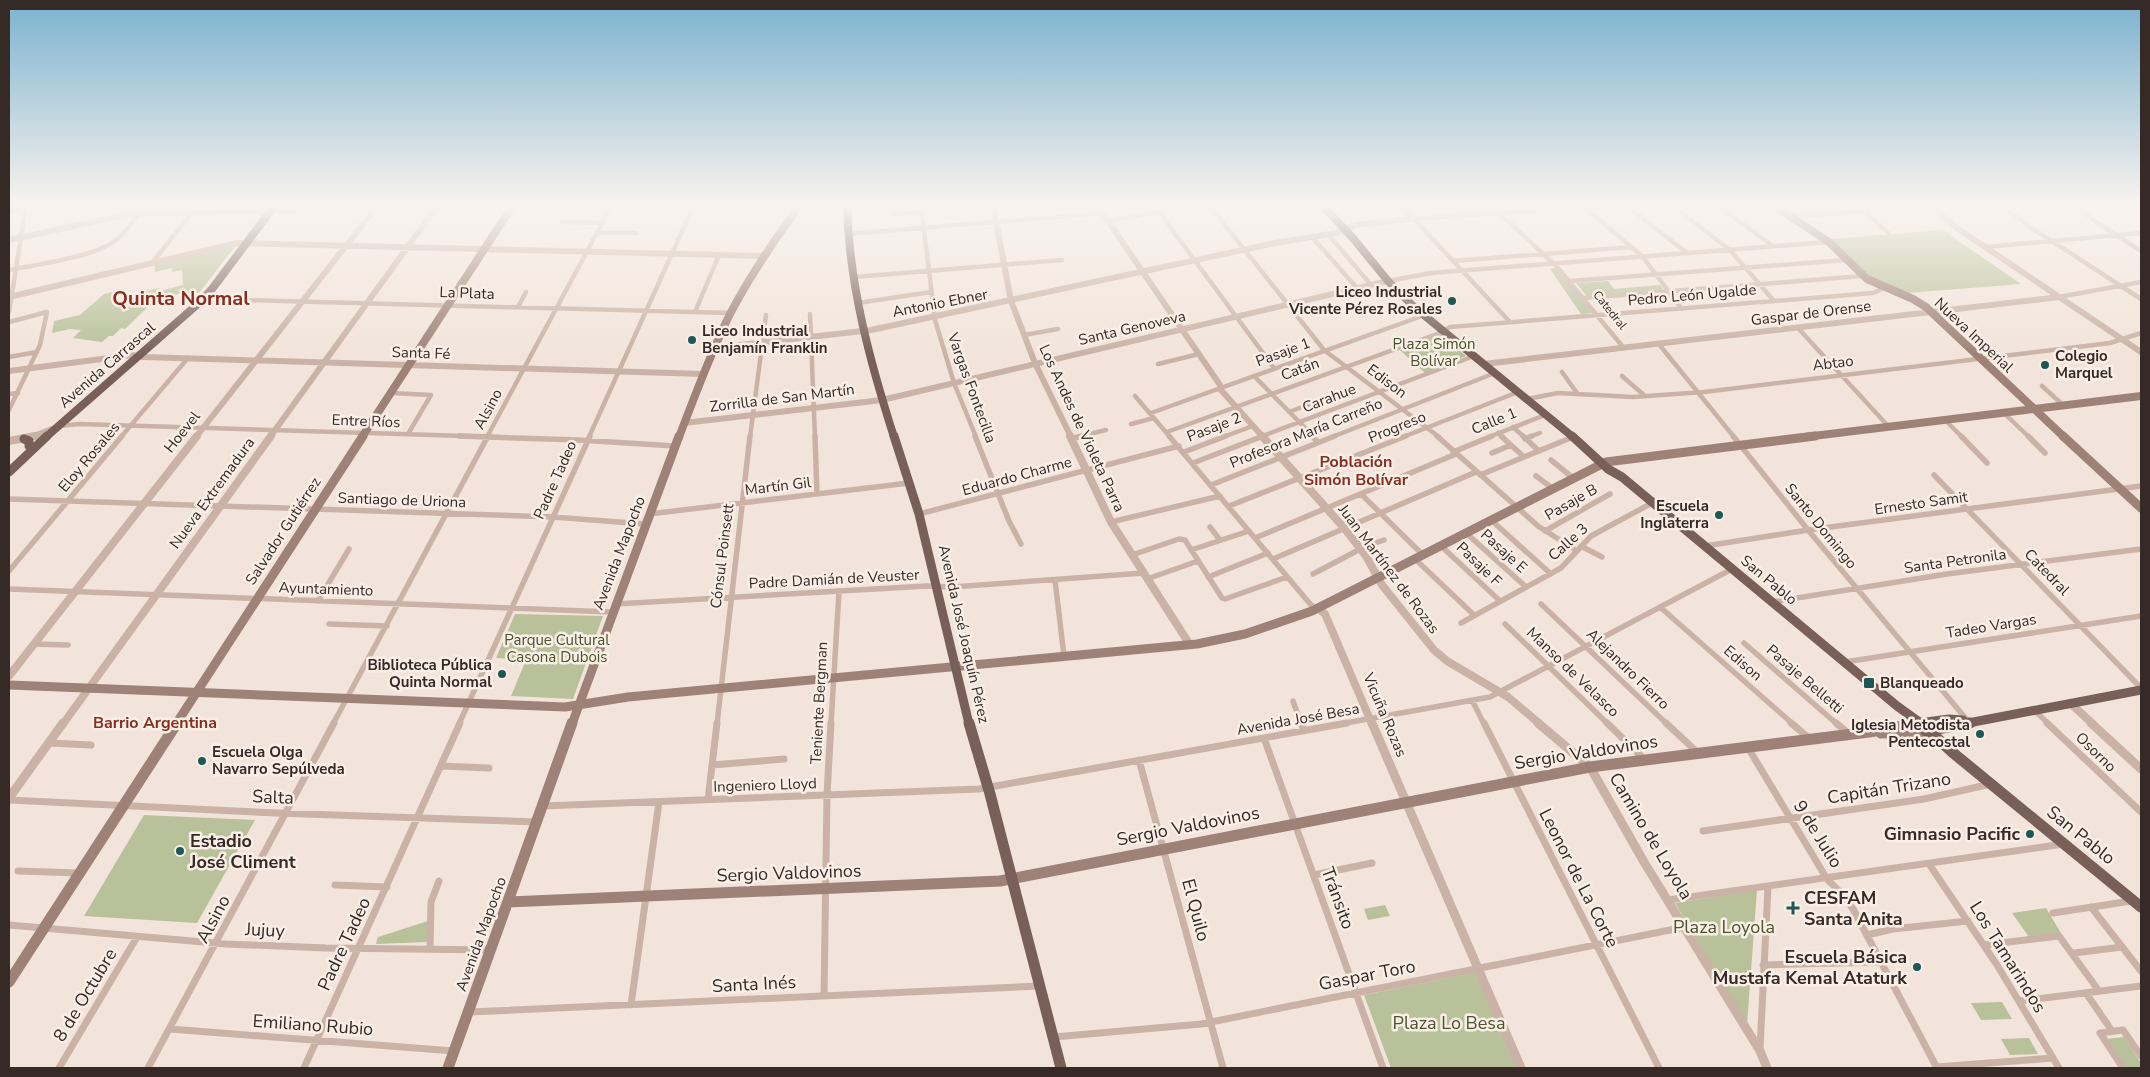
<svg xmlns="http://www.w3.org/2000/svg" width="2150" height="1077" font-family="'Nunito Sans',sans-serif">
	<style>
		.green { fill: #b8c19a }
		.lines { fill: none; stroke-linecap: round; stroke-linejoin: round }
		.minor-far2 { stroke: #cab3a6; stroke-width: 4.5 }
		.minor-far1 { stroke: #cab3a6; stroke-width: 5.5 }
		.minor { stroke: #cab3a6; stroke-width: 7 }
		.tertiary-far2 { stroke: #cab3a6; stroke-width: 6 }
		.tertiary-far1 { stroke: #cab3a6; stroke-width: 8 }
		.tertiary { stroke: #cab3a6; stroke-width: 9 }
		.secondary-far2 { stroke: #9e8277; stroke-width: 8 }
		.secondary-far1 { stroke: #9e8277; stroke-width: 9 }
		.secondary { stroke: #9e8277; stroke-width: 11 }
		.primary-far2 { stroke: #786058; stroke-width: 8 }
		.primary-far1 { stroke: #786058; stroke-width: 9 }
		.primary { stroke: #786058; stroke-width: 11 }
		.poi-dot { fill: #1c5856; stroke: #f9efe7; stroke-width: 2 }
		.labels { text-anchor: middle; stroke-width: 5; stroke-linejoin: round; paint-order: stroke }
		.far-street-label { font-size: 12px; fill: #362a27; stroke: #f9efe7 }
		.poi-label { font-size: 15px; font-weight: bold; fill: #362a27; stroke: #f9efe7; text-anchor: end }
		.street-label { font-size: 15px; fill: #362a27; stroke: #f9efe7 }
		.park-label { font-size: 15px; fill: #49542b; stroke: #f9efe7 }
		.neighbourhood-label { font-size: 16px; font-weight: bold; fill: #862e1f; stroke: #f9efe7 }
		.near-street-label { font-size: 18px; fill: #362a27; stroke: #f9efe7 }
		.near-poi-label { font-size: 18px; font-weight: bold; fill: #362a27; stroke: #f9efe7; text-anchor: end }
		.near-park-label { font-size: 18px; fill: #49542b; stroke: #f9efe7 }
		.district-label { font-size: 20px; font-weight: bold; fill: #862e1f; stroke: #f9efe7 }
	</style>
	<rect width="100%" height="100%" fill="#f2e4da"/>
	<!-- green -->
	<path class="green" d="M1943 230 2021 284 1907 293 1871 278 1831 239Z
		M236 245 199 293C156 293 155 301 125 329L121 328 113 336H109L102 342 73 338 81 330 70 329 52 333 54 321 80 315 104 294 117 291V301L125 304 146 298V291L159 288 160 291 183 285 182 270 172 272V268L155 272V265Z
		M1556 268 1594 313 1581 314 1550 269Z
		M1608 281 1614 289 1660 285 1664 290 1587 296 1576 283Z
		M1440 334 1466 356 1425 373 1400 350Z
		M515 614 603 616 573 699 511 696 526 660 496 658Z
		M144 815 255 820 197 923 84 916Z
		M1757 890 1747 1025 1675 903Z
		M1385 905 1390 916 1368 920 1364 909Z
		M2046 908 2061 933 2029 937 2012 913Z
		M428 921 427 942 376 944 378 937Z
		M1477 972 1519 1068H1391L1364 995Z
		M2002 1002 2012 1019 1981 1020 1971 1003Z
		M2124 1037 2141 1063V1068H2126L2106 1039Z
		M2029 1038 2038 1054 2010 1055 2001 1039Z"/>
	<g class="lines">
		<!-- minor-far2 -->
		<path class="minor-far2" d="M890 205 892 214 922 212
			M921 205 935 320 954 383 976 437
			M1154 205 1274 368
			M1209 205 1324 350 1439 437
			M1491 205 1557 267 1623 347
			M1582 205 1642 256 1682 309
			M1626 205 1687 253
			M1672 205 1730 250 1774 301
			M1717 205 1773 246
			M1859 205 1888 233
			M2002 205 2030 227 2141 299
			M2074 205 2096 222 2141 251
			M1414 219 1509 321
			M1108 221 1190 205
			M562 222 602 223
			M597 233H636
			M848 234 1103 213
			M1328 234 1371 285
			M1312 237 1357 288
			M1985 247 2141 233
			M1453 261 1631 247
			M152 263 198 205
			M9 270C39 264 90 258 115 241 127 232 136 217 145 205
			M854 277 1062 260
			M1388 281 1431 273 1829 242
			M1570 281 1846 260
			M2059 297 2141 282
			M1584 298 1862 276
			M203 299 731 313
			M858 303 931 292
			M518 307 526 292
			M9 312 26 206
			M695 312 719 255
			M810 314 815 437
			M9 322 47 312 40 345 9 410
			M1797 327 1889 427
			M1024 335 1058 329
			M1658 343 1734 437
			M9 357 37 352
			M1158 364 1199 354
			M1562 372 1577 393
			M1254 376 1314 437
			M1622 376 1645 396
			M2042 386 2063 405
			M391 393 431 395 408 434
			M9 394 18 393
			M1135 396 1170 437
			M1527 399 1558 393 1633 397 1704 392 2110 343 2141 333
			M1289 412 1347 390
			M1151 413 1425 315
			M2004 413 2029 437
			M1945 420 1962 437
			M1131 424 1154 418
			M60 426 79 424 498 437
			M1513 427 1524 437
			M1167 432 1437 334 1450 327 1873 293 1884 288
			M1498 433 1503 437
			M121 437 188 358
			M487 437 612 205
			M589 437 694 205
			M750 437 766 315
			M1077 437 1106 430
			M1223 437 1253 426
			M1260 437 1474 356
			M1332 437 1495 373
			M1403 437 1518 392
			M1489 437 1545 415
			M1529 437 1540 433"/>
		<!-- minor-far1 -->
		<path class="minor-far1" d="M459 436 579 440 675 446
			M815 436 817 494
			M975 436 1009 521 1021 544
			M1169 436 1311 605 1317 608
			M1312 436 1318 442
			M1437 436 1538 526 1577 551
			M1501 436 1524 457
			M1523 436 1539 451
			M1733 436 1808 530 1967 720
			M1961 436 1987 463
			M2028 436 2045 453
			M1071 439 1082 436
			M1525 439 1532 436
			M1184 452 1226 436
			M1453 452 1492 436
			M1492 453 1511 445
			M1551 460 1573 478
			M1193 463 1263 436
			M1480 475 1573 437
			M1934 475 2141 688
			M1536 476 1552 488
			M1211 485 1335 436
			M1361 494 1422 554
			M9 499 553 517 645 524
			M1229 506 1406 436
			M649 514 909 483
			M919 514 1179 446
			M1490 519 1551 574
			M1111 522 1220 496
			M1210 527 1220 540
			M1545 531 1610 494
			M1465 532 1526 587
			M1255 538 1456 454
			M1440 545 1500 601
			M1581 546 1602 557
			M1705 546 1808 530 2141 486
			M1191 550 1249 531
			M1132 555 1179 539 1185 540 1222 598 1225 599 1287 577
			M1414 558 1474 615
			M1273 559 1476 472
			M9 571 122 436
			M1313 574 1366 546 1384 540
			M1208 577 1268 553
			M1147 579 1198 561
			M1055 580 1064 656
			M9 589 612 612
			M318 601 349 549
			M1772 602 1947 574 2141 549
			M615 604 927 586 952 587 1144 573
			M1541 604 1667 724
			M1660 607 1793 724
			M1461 623 1561 568 1591 536 1652 503
			M329 624 387 626
			M1505 624 1608 724
			M1744 643 1837 724
			M34 644 68 645
			M1845 662 2141 616
			M1472 700 1484 724
			M1293 701 1301 724
			M2034 710 2049 724
			M333 724 488 436
			M459 724 590 436
			M717 724 750 436
			M831 724 839 591
			M1340 724 1490 697 1732 569"/>
		<!-- minor -->
		<path class="minor" d="M1301 723 1304 731
			M1484 723 1659 1068
			M1607 723 1644 759
			M1666 723 1697 752
			M1791 723 1810 739
			M1836 723 1849 734
			M2047 723 2141 812
			M1264 738 1383 1068
			M49 743 91 745
			M1747 746 1827 879 1842 894 1853 909 1937 1068
			M1139 760 1223 1068
			M712 765 784 759
			M441 766 489 768
			M9 800 276 813 537 822
			M708 800 717 723
			M543 806 979 789 1347 723
			M1703 831 1924 799 1991 784
			M1929 864 1997 965 2059 1068
			M18 871 79 873
			M1314 875 1372 863
			M335 885 387 887
			M1668 900 2064 844
			M2091 907 2141 971
			M2053 913 2131 901
			M9 925 226 944 326 948 491 950
			M1867 935 1893 929 1968 921
			M1984 945 2059 936 2099 991
			M430 949 431 902 439 881
			M2074 953 2122 947
			M1763 965 1881 962
			M2086 993 2112 1031
			M824 996 827 795 831 723
			M2019 1001 2141 986
			M631 1005 659 802
			M469 1012 1040 986
			M170 1029 454 1051
			M1054 1037 1201 1024 1685 927
			M1760 1049 1768 887
			M1937 1067 2053 1058
			M59 1068 137 937
			M148 1068 334 723
			M304 1068 460 723
			M2123 1068 2100 1033 2123 1030 2141 1056"/>
		<!-- tertiary-far2 -->
		<path class="tertiary-far2" d="M993 205 1011 301 1035 363 1071 437
			M1097 205 1220 385 1221 390 1263 437
			M1400 205 1414 219
			M1930 205 1957 228 2141 352
			M13 209 31 205
			M1790 216 1935 205
			M9 240 130 214 464 205
			M9 297 237 243 765 256
			M714 348 871 330 1275 243 1336 233 1356 225 1419 218 1603 205
			M1484 364 2059 297
			M9 371 132 355 143 357 703 374
			M684 423 882 400 1388 281
			M31 437 52 429
			M196 437 378 205
			M270 437 438 205"/>
		<!-- tertiary-far1 -->
		<path class="tertiary-far1" d="M1070 436 1111 522 1190 645
			M1262 436 1345 529 1366 556 1382 585 1434 650 1447 661 1508 697 1540 724
			M9 441 35 436
			M1318 608 1325 614 1372 724
			M9 676 197 436
			M2070 703 2093 724
			M63 724 271 436"/>
		<!-- tertiary -->
		<path class="tertiary" d="M1372 723 1521 1068
			M1538 723 1590 767 1644 862 1760 1051 1767 1068
			M2091 723 2141 769
			M9 798 63 723"/>
		<!-- secondary-far2 -->
		<path class="secondary-far2" d="M1773 205 1829 242 1867 279 1913 299 1926 307 2064 437
			M9 210 19 205
			M362 437 513 205
			M679 437C695 396 710 354 730 314 750 276 775 239 800 205
			M1805 437 2141 396"/>
		<!-- secondary-far1 -->
		<path class="secondary-far1" d="M2063 436 2141 508
			M9 685 565 707 628 697 1197 644 1245 634 1312 611 1606 462 1815 436
			M176 724 363 436
			M572 724 679 436"/>
		<!-- secondary -->
		<path class="secondary" d="M1881 733 1923 732
			M508 902 1000 881 1590 767 1869 732 1914 724
			M9 982 177 723
			M448 1068 572 723"/>
		<!-- primary-far2 -->
		<path class="primary-far2" d="M847 205C849 285 870 362 894 437
			M1322 205 1352 237 1388 281 1414 307 1573 437
			M46 437 199 303 212 289 275 205"/>
		<!-- primary-far1 -->
		<path class="primary-far1" d="M894 436 919 514 969 724
			M1572 436 1608 469 1622 477 1897 706 1922 724
			M24 439 29 441V446
			M9 472 47 436
			M1919 723 1949 719 1963 720
			M1963 724 2141 690"/>
		<!-- primary -->
		<path class="primary" d="M969 723 990 794 1061 1068
			M1919 723H1921
			M1921 723 1952 752 2141 907
			M1926 731 1970 723"/>
	</g>
	<!-- sky -->
	<linearGradient id="sky" x2="0" y2="1"><stop stop-color="#7bb2d0"/><stop offset="0.58" stop-color="#f9f3ee"/><stop offset="1" stop-color="#f9f3ee" stop-opacity="0"/></linearGradient>
	<rect width="2150" height="355" fill="url(#sky)"/>
	<!-- markers -->
	<g class="poi-dot">
		<circle cx="1452" cy="301" r="5"/>
		<circle cx="692" cy="340" r="5"/>
		<circle cx="2045" cy="365" r="5"/>
		<circle cx="1719" cy="515" r="5"/>
		<circle cx="502" cy="674" r="5"/>
		<rect x="1863" y="677" width="12" height="12" rx="2.5"/>
		<circle cx="1980" cy="734" r="5"/>
		<circle cx="202" cy="761" r="5"/>
		<circle cx="2030" cy="834" r="5"/>
		<circle cx="180" cy="851" r="5"/>
		<path d="M1790.5 900.5h5v5h5v5h-5v5h-5v-5h-5v-5h5z"/>
		<circle cx="1917" cy="967" r="5"/>
	</g>
	<g class="labels">
		<!-- far-street labels -->
		<g class="far-street-label">
			<text transform="translate(1610 310) rotate(51)" y="4">Catedral</text>
		</g>
		<!-- poi labels -->
		<g class="poi-label">
			<text x="1442" y="297">Liceo Industrial<tspan x="1442" dy="17">Vicente Pérez Rosales</tspan></text>
			<text x="702" y="336" text-anchor="start">Liceo Industrial<tspan x="702" dy="17">Benjamín Franklin</tspan></text>
			<text x="2055" y="361" text-anchor="start">Colegio<tspan x="2055" dy="17">Marquel</tspan></text>
			<text x="1709" y="511">Escuela<tspan x="1709" dy="17">Inglaterra</tspan></text>
			<text x="492" y="670">Biblioteca Pública<tspan x="492" dy="17">Quinta Normal</tspan></text>
			<text x="1880" y="688" text-anchor="start">Blanqueado</text>
			<text x="1970" y="730">Iglesia Metodista<tspan x="1970" dy="17">Pentecostal</tspan></text>
			<text x="212" y="757" text-anchor="start">Escuela Olga<tspan x="212" dy="17">Navarro Sepúlveda</tspan></text>
		</g>
		<!-- street labels -->
		<g class="street-label">
			<text transform="translate(467 293) rotate(2)" y="5">La Plata</text>
			<text transform="translate(1692 295) rotate(-5)" y="5">Pedro León Ugalde</text>
			<text transform="translate(940 303) rotate(-11)" y="5">Antonio Ebner</text>
			<text transform="translate(1811 313) rotate(-7)" y="5">Gaspar de Orense</text>
			<text transform="translate(1132 328) rotate(-13)" y="5">Santa Genoveva</text>
			<text transform="translate(1974 335) rotate(43)" y="5">Nueva Imperial</text>
			<text transform="translate(1283 352) rotate(-20)" y="5">Pasaje 1</text>
			<text transform="translate(421 353) rotate(2)" y="5">Santa Fé</text>
			<text transform="translate(1833 363) rotate(-7)" y="5">Abtao</text>
			<text transform="translate(107 365) rotate(-41)" y="5">Avenida Carrascal</text>
			<text transform="translate(1300 369) rotate(-20)" y="5">Catán</text>
			<text transform="translate(1387 381) rotate(37)" y="5">Edison</text>
			<text transform="translate(972 388) rotate(70)" y="5">Vargas Fontecilla</text>
			<text transform="translate(782 398) rotate(-7)" y="5">Zorrilla de San Martín</text>
			<text transform="translate(1329 398) rotate(-21)" y="5">Carahue</text>
			<text transform="translate(488 409) rotate(-62)" y="5">Alsino</text>
			<text transform="translate(366 421) rotate(2)" y="5">Entre Ríos</text>
			<text transform="translate(1494 421) rotate(-22)" y="5">Calle 1</text>
			<text transform="translate(1214 427) rotate(-21)" y="5">Pasaje 2</text>
			<text transform="translate(1397 427) rotate(-22)" y="5">Progreso</text>
			<text transform="translate(1082 428) rotate(65)" y="5">Los Andes de Violeta Parra</text>
			<text transform="translate(182 432) rotate(-52)" y="5">Hoevel</text>
			<text transform="translate(1306 433) rotate(-22)" y="5">Profesora María Carreño</text>
			<text transform="translate(89 457) rotate(-50)" y="5">Eloy Rosales</text>
			<text transform="translate(1017 476) rotate(-15)" y="5">Eduardo Charme</text>
			<text transform="translate(555 480) rotate(-66)" y="5">Padre Tadeo</text>
			<text transform="translate(778 486) rotate(-7)" y="5">Martín Gil</text>
			<text transform="translate(212 493) rotate(-54)" y="5">Nueva Extremadura</text>
			<text transform="translate(402 500) rotate(2)" y="5">Santiago de Uriona</text>
			<text transform="translate(1571 502) rotate(-30)" y="5">Pasaje B</text>
			<text transform="translate(1921 503) rotate(-8)" y="5">Ernesto Samit</text>
			<text transform="translate(1821 526) rotate(51)" y="5">Santo Domingo</text>
			<text transform="translate(283 531) rotate(-57)" y="5">Salvador Gutiérrez</text>
			<text transform="translate(1568 542) rotate(-42)" y="5">Calle 3</text>
			<text transform="translate(1504 551) rotate(42)" y="5">Pasaje E</text>
			<text transform="translate(619 553) rotate(-69)" y="5">Avenida Mapocho</text>
			<text transform="translate(722 556) rotate(-83)" y="5">Cónsul Poinsett</text>
			<text transform="translate(1955 561) rotate(-8)" y="5">Santa Petronila</text>
			<text transform="translate(1479 564) rotate(44)" y="5">Pasaje F</text>
			<text transform="translate(1389 569) rotate(53)" y="5">Juan Martínez de Rozas</text>
			<text transform="translate(2047 572) rotate(46)" y="5">Catedral</text>
			<text transform="translate(834 579) rotate(-3)" y="5">Padre Damián de Veuster</text>
			<text transform="translate(1769 580) rotate(40)" y="5">San Pablo</text>
			<text transform="translate(326 589) rotate(2)" y="5">Ayuntamiento</text>
			<text transform="translate(1991 626) rotate(-9)" y="5">Tadeo Vargas</text>
			<text transform="translate(964 634) rotate(77)" y="5">Avenida José Joaquín Pérez</text>
			<text transform="translate(1743 663) rotate(41)" y="5">Edison</text>
			<text transform="translate(1628 669) rotate(44)" y="5">Alejandro Fierro</text>
			<text transform="translate(1573 672) rotate(44)" y="5">Manso de Velasco</text>
			<text transform="translate(1805 679) rotate(41)" y="5">Pasaje Belletti</text>
			<text transform="translate(819 703) rotate(-87)" y="5">Teniente Bergman</text>
			<text transform="translate(1385 715) rotate(67)" y="5">Vicuña Rozas</text>
			<text transform="translate(1298 719) rotate(-10)" y="5">Avenida José Besa</text>
			<text transform="translate(2096 752) rotate(44)" y="5">Osorno</text>
			<text transform="translate(765 785) rotate(-2)" y="5">Ingeniero Lloyd</text>
			<text transform="translate(481 934) rotate(-70)" y="5">Avenida Mapocho</text>
		</g>
		<!-- park labels -->
		<g class="park-label">
			<text x="1434" y="349">Plaza Simón<tspan x="1434" dy="17">Bolívar</tspan></text>
			<text x="557" y="645">Parque Cultural<tspan x="557" dy="17">Casona Dubois</tspan></text>
		</g>
		<!-- neighbourhood labels -->
		<g class="neighbourhood-label">
			<text x="1356" y="467">Población<tspan x="1356" dy="18">Simón Bolívar</tspan></text>
			<text x="155" y="728">Barrio Argentina</text>
		</g>
		<!-- near-street labels -->
		<g class="near-street-label">
			<text transform="translate(1586 752) rotate(-9)" y="6">Sergio Valdovinos</text>
			<text transform="translate(1889 788) rotate(-9)" y="6">Capitán Trizano</text>
			<text transform="translate(273 797) rotate(2)" y="6">Salta</text>
			<text transform="translate(1188 826) rotate(-11)" y="6">Sergio Valdovinos</text>
			<text transform="translate(1818 834) rotate(58)" y="6">9 de Julio</text>
			<text transform="translate(2081 835) rotate(39)" y="6">San Pablo</text>
			<text transform="translate(1651 836) rotate(59)" y="6">Camino de Loyola</text>
			<text transform="translate(789 873) rotate(-2)" y="6">Sergio Valdovinos</text>
			<text transform="translate(1579 878) rotate(63)" y="6">Leonor de La Corte</text>
			<text transform="translate(1338 898) rotate(70)" y="6">Tránsito</text>
			<text transform="translate(1196 910) rotate(75)" y="6">El Quilo</text>
			<text transform="translate(213 919) rotate(-62)" y="6">Alsino</text>
			<text transform="translate(265 930) rotate(3)" y="6">Jujuy</text>
			<text transform="translate(344 944) rotate(-65)" y="6">Padre Tadeo</text>
			<text transform="translate(2008 957) rotate(58)" y="6">Los Tamarindos</text>
			<text transform="translate(1367 975) rotate(-11)" y="6">Gaspar Toro</text>
			<text transform="translate(754 984) rotate(-3)" y="6">Santa Inés</text>
			<text transform="translate(85 995) rotate(-59)" y="6">8 de Octubre</text>
			<text transform="translate(313 1025) rotate(4)" y="6">Emiliano Rubio</text>
		</g>
		<!-- near-poi labels -->
		<g class="near-poi-label">
			<text x="2020" y="840">Gimnasio Pacific</text>
			<text x="190" y="847" text-anchor="start">Estadio<tspan x="190" dy="21">José Climent</tspan></text>
			<text x="1804" y="904" text-anchor="start">CESFAM<tspan x="1804" dy="21">Santa Anita</tspan></text>
			<text x="1907" y="963">Escuela Básica<tspan x="1907" dy="21">Mustafa Kemal Ataturk</tspan></text>
		</g>
		<!-- near-park labels -->
		<g class="near-park-label">
			<text x="1724" y="933">Plaza Loyola</text>
			<text x="1449" y="1029">Plaza Lo Besa</text>
		</g>
		<!-- district labels -->
		<g class="district-label">
			<text x="181" y="305">Quinta Normal</text>
		</g>
	</g>
	<!-- border -->
	<rect width="2150" height="1077" fill="none" stroke="#362a27" stroke-width="20"/>
</svg>
